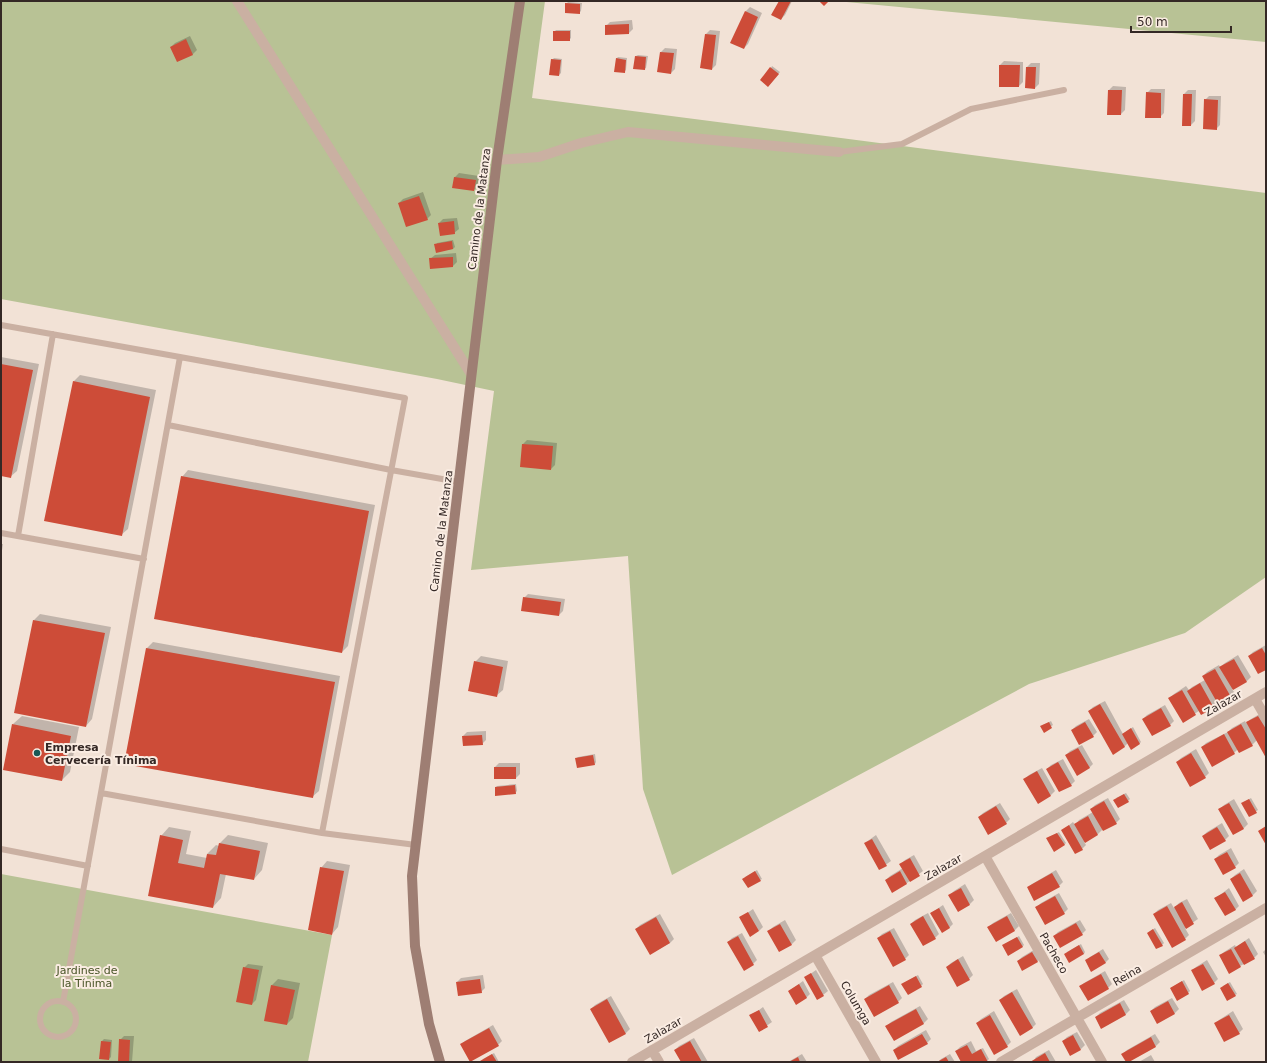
<svg xmlns="http://www.w3.org/2000/svg" width="1267" height="1063" font-family="'DejaVu Sans',sans-serif">
	<style>
		.green { fill: #b8c295 }
		.shadow { fill: #0003 }
		.building { fill: #cd4c38 }
		.lines { fill: none; stroke-linecap: round; stroke-linejoin: round }
		.lane { stroke: #cab0a2; stroke-width: 6 }
		.street { stroke: #cab0a2; stroke-width: 10 }
		.secondary { stroke: #9e7e73; stroke-width: 10 }
		.poi-dot { fill: #185855; stroke: #faece2; stroke-width: 1.5 }
		.labels { text-anchor: middle; stroke-width: 4; stroke-linejoin: round; paint-order: stroke }
		.street-label { font-size: 11px; fill: #342825; stroke: #faece2 }
		.poi-label { font-size: 11px; font-weight: bold; fill: #342825; stroke: #faece2; text-anchor: start }
		.park-label { font-size: 11px; fill: #485427; stroke: #faece2 }
	</style>
	<rect width="100%" height="100%" fill="#f2e2d6"/>
	<!-- green -->
	<path class="green" d="M1 1H545L532 98 1266 193V577L1185 633 1029 684 672 875 643 789 628 556 471 570 494 391 437 379 1 299Z
		M836 1H1266V42Z
		M1 874 332 935 308 1062H1Z"/>
	<!-- shadow -->
	<path class="shadow" d="M780 1H792L785 15 781 19Z
		M568 2 582 3 581 11 579 13 566 4Z
		M750 7 762 13 748 44 744 48 746 11Z
		M632 20 633 29 629 33 606 26 610 22Z
		M556 30H571V38L569 40 554 32Z
		M710 30 720 31 716 65 712 69 706 34Z
		M190 36 197 50 193 54 178 61 171 47 175 43Z
		M665 48 677 49 675 69 671 73 658 71 661 52Z
		M638 55 648 56 646 68 644 69 636 56Z
		M618 57 627 58 626 70 624 72 616 59Z
		M554 58 562 59 561 73 559 75 552 60Z
		M1004 61 1023 62V82L1019 86 1000 65Z
		M1031 63H1040L1039 84 1035 88H1026L1027 67Z
		M772 66 780 72 770 84 771 68Z
		M1113 86 1126 87 1125 110 1121 114H1108L1109 90Z
		M1151 89H1165L1164 113 1160 117 1147 93Z
		M1188 90H1196L1195 121 1191 125H1183L1184 94Z
		M1209 96H1221L1220 125 1216 129 1205 100Z
		M459 173 479 176 478 186 474 190 454 178Z
		M423 192 431 215 427 219 399 203 403 199Z
		M457 218 459 229 454 233 439 223 443 219Z
		M453 240 455 247 453 249 437 251 436 245 437 243Z
		M456 253 457 262 453 266 430 259 435 255Z
		M1 357 39 364 17 471 10 477 1 475Z
		M80 375 156 390 128 529 121 535 74 381Z
		M527 440 557 443 555 465 551 469 521 466 523 444Z
		M188 470 375 505 348 646 342 652 182 477Z
		M1 544H3L1 557Z
		M528 594 565 599 563 611 559 615 524 598Z
		M40 614 111 627 92 719 86 726 34 620Z
		M153 642 340 676 319 791 312 797 126 763 147 648Z
		M1266 645V668L1249 656 1253 652Z
		M1238 655 1251 677 1247 681 1232 689 1234 692 1230 696 1218 702 1213 707 1199 711 1183 721 1170 698 1174 694 1186 686 1189 690 1192 687 1205 680 1203 676 1207 672 1219 665 1220 667 1225 663Z
		M481 656 508 661 503 690 496 696 475 662Z
		M1105 701 1123 734 1133 727 1141 742 1139 744 1128 743 1124 747 1089 711 1093 707Z
		M1165 705 1174 721 1170 725 1143 719 1147 715Z
		M1263 712 1266 718V756L1257 740 1252 745 1238 749 1234 753 1202 747 1206 743 1228 732 1232 728 1245 721 1246 723 1251 719Z
		M22 716 79 727 70 772 62 780 13 724Z
		M1089 719 1097 732 1093 736 1072 730 1076 726Z
		M1051 721 1053 725 1044 731 1043 725Z
		M486 731V740L482 744 463 736 467 732Z
		M1082 745 1093 764 1089 768 1066 755 1070 751Z
		M1196 749 1209 773 1205 777 1177 762 1181 758Z
		M595 754 596 762 595 764 576 759 578 757Z
		M1063 759 1075 781 1071 785 1047 769 1051 765Z
		M499 763H520V774L516 778H495V767Z
		M1042 768 1055 791 1051 795 1038 802 1025 779 1029 775Z
		M516 784 517 791 515 793 496 787 497 786Z
		M1126 793 1130 799 1128 801 1116 798Z
		M1108 798 1120 819 1116 823 1103 829 1098 834 1084 842 1086 845 1082 849 1063 830 1073 822 1075 825 1079 820 1093 812 1091 809 1095 805Z
		M1251 798 1258 810 1249 816 1244 802Z
		M1234 799 1248 824 1244 828 1234 834 1220 809 1224 805Z
		M1000 803 1010 819 1006 823 979 817 983 813Z
		M1222 823 1229 836 1225 840 1203 836 1207 832Z
		M169 827 191 831 186 854 207 858V854L216 845 219 846V844L228 835 268 843 262 870 254 879 226 874 221 898 213 907 149 895 161 836Z
		M1059 832 1066 843 1064 845 1049 837Z
		M876 835 891 861 880 869 865 843Z
		M1231 848 1239 863 1235 867 1215 859 1219 855Z
		M914 855 923 871 907 883 892 891 886 880 890 876 903 868 901 864 905 860Z
		M327 861 350 865 338 927 332 934 321 868Z
		M1244 869 1257 891 1253 895 1243 901 1231 879 1235 875Z
		M757 870 762 879 760 880 745 877Z
		M1056 870 1063 882 1059 886 1028 888 1032 884Z
		M965 884 974 900 970 904 958 910 950 895 954 891Z
		M1229 888 1239 906 1235 910 1216 898Z
		M1059 893 1068 909 1064 913 1037 907 1041 903Z
		M1187 899 1198 919 1185 928 1189 935 1185 939 1154 914 1158 910 1171 903 1174 908 1179 903Z
		M943 905 953 924 949 928 931 913Z
		M753 909 763 927 759 931 740 918Z
		M928 913 939 934 935 938 911 924 915 920Z
		M1011 913 1019 926 1015 930 996 940 989 927 993 923Z
		M660 914 674 939 670 943 650 954 636 929 640 925Z
		M785 920 796 940 792 944 780 951 769 931 773 927Z
		M1080 920 1086 930 1082 934 1054 936 1058 932Z
		M894 928 909 955 905 959 878 938 882 934Z
		M1155 928 1164 943 1162 945 1148 933Z
		M742 933 757 960 753 964 728 942 732 938Z
		M1019 936 1024 945 1022 947 1005 944Z
		M1249 938 1258 954 1254 958 1230 972 1220 956 1224 952 1235 945 1236 947Z
		M1081 944 1085 952 1084 954 1067 952Z
		M1037 948 1042 957 1038 961 1023 969 1018 961 1022 957Z
		M1103 949 1109 959 1105 963 1086 961 1090 957Z
		M1266 949V957L1263 952Z
		M963 956 973 975 969 979 947 967 951 963Z
		M1207 960 1218 979 1214 983 1192 971 1196 967Z
		M248 964 263 966 256 1000 252 1004 244 968Z
		M816 970 828 991 818 999 806 977Z
		M1105 971 1112 984 1108 988 1080 987 1084 983Z
		M483 975 485 988 481 992 457 982 461 978Z
		M918 975 923 984 921 986 904 983Z
		M278 979 300 983 293 1018 287 1024 272 985Z
		M1184 980 1190 991 1188 993 1171 988Z
		M803 981 810 994 806 998 789 991Z
		M893 982 902 998 898 1002 865 999 869 995Z
		M1230 982 1237 994 1235 995 1223 986Z
		M1017 989 1036 1024 1032 1028 1000 1000 1004 996Z
		M611 996 630 1029 626 1033 610 1042 591 1009 595 1005Z
		M1172 998 1179 1009 1175 1013 1157 1022 1151 1011 1155 1007Z
		M1124 1000 1130 1010 1126 1014 1102 1027 1096 1017 1100 1013Z
		M920 1006 928 1019 924 1023 894 1040 887 1026 891 1022Z
		M763 1007 772 1022 759 1031 751 1016Z
		M994 1011 1011 1042 1007 1046 977 1023 981 1019Z
		M1233 1011 1243 1029 1239 1033 1215 1024 1219 1020Z
		M493 1025 502 1041 498 1045H461L465 1041Z
		M926 1030 931 1039 927 1043 899 1059 894 1050 898 1046Z
		M1077 1032 1085 1045 1081 1049 1071 1054 1063 1041 1067 1037Z
		M1155 1034 1160 1042 1156 1046 1127 1062 1123 1054 1127 1050Z
		M124 1036H134L132 1062H119L120 1040Z
		M694 1038 708 1062H682L675 1050 679 1046Z
		M104 1039 112 1040 111 1057 109 1059 102 1041Z
		M971 1041 976 1051 983 1048 989 1059 987 1061 985 1062H962L956 1051 960 1047Z
		M1049 1050 1056 1062H1033L1036 1057Z
		M494 1053 499 1062H482L483 1059Z
		M802 1054 807 1062H788Z
		M950 1054 955 1062H938L941 1059Z
		M1151 1055 1155 1062H1139Z
		M148 1061 164 1062H147Z"/>
	<!-- building -->
	<path class="building" d="M779 1H791L781 20 771 15Z
		M819 1H829L824 6Z
		M565 3 580 4V14L565 13Z
		M745 11 758 17 744 49 730 43Z
		M629 24V34L605 35V25Z
		M553 31H570V41H553Z
		M705 34 716 35 712 70 700 68Z
		M186 39 193 55 177 62 170 47Z
		M660 52 674 53 671 74 657 72Z
		M635 56 646 57 645 70 633 69Z
		M616 58 626 60 625 73 614 72Z
		M551 59 561 60 559 76 549 75Z
		M999 65H1020L1019 87H999Z
		M770 67 779 74 768 87 760 80Z
		M1026 67H1036L1035 89 1025 88Z
		M1108 90H1122L1121 115H1107Z
		M1146 92 1161 93V118H1145Z
		M1183 94H1192L1191 126H1182Z
		M1204 99 1218 100 1217 130 1203 129Z
		M454 177 476 180 474 191 452 188Z
		M419 196 428 220 406 227 398 203Z
		M454 221 455 234 440 236 438 223Z
		M452 241 453 249 436 253 434 244Z
		M453 257V267L430 269 429 258Z
		M1 364 33 370 11 478 1 476Z
		M73 381 150 397 122 536 44 521Z
		M522 444 553 446 551 470 520 467Z
		M181 476 369 511 342 653 154 619Z
		M523 597 561 602 559 616 521 611Z
		M33 620 105 633 86 727 14 713Z
		M146 648 335 682 313 798 124 764Z
		M1262 648 1266 655V670L1258 674 1248 656Z
		M1234 659 1247 682 1233 690 1219 667Z
		M474 661 503 667 497 697 468 691Z
		M1215 669 1231 697 1218 704 1202 676Z
		M1200 683 1214 708 1201 715 1187 691Z
		M1182 690 1196 715 1183 723 1168 698Z
		M1100 704 1125 747 1113 755 1088 711Z
		M1161 708 1171 726 1152 736 1142 719Z
		M1258 716 1266 729V758L1246 722Z
		M1049 722 1052 728 1044 733 1040 726Z
		M1085 722 1094 737 1079 745 1071 730Z
		M12 724 71 736 62 781 3 770Z
		M1241 724 1253 746 1239 753 1227 732Z
		M1131 728 1140 744 1131 750 1122 734Z
		M1224 734 1235 754 1212 767 1201 747Z
		M482 735 483 745 463 746 462 736Z
		M1078 748 1090 768 1077 776 1065 755Z
		M1191 753 1206 778 1190 787 1176 762Z
		M593 755 595 765 577 768 575 758Z
		M1058 762 1072 786 1059 792 1046 769Z
		M494 767H516V779H494Z
		M1037 771 1051 796 1038 804 1023 779Z
		M515 785 516 794 495 796V787Z
		M1124 794 1129 802 1118 808 1113 800Z
		M1249 799 1257 813 1249 817 1241 803Z
		M1104 801 1117 824 1103 831 1090 809Z
		M1229 803 1244 829 1233 835 1218 809Z
		M996 806 1007 824 988 835 978 817Z
		M1088 816 1098 835 1085 843 1074 824Z
		M1069 825 1083 850 1075 854 1061 830Z
		M1266 826V845L1258 831Z
		M1217 827 1226 841 1210 850 1202 836Z
		M1057 833 1065 845 1054 852 1046 838Z
		M160 835 183 840 178 863 204 868 207 854 216 855 219 843 260 851 254 880 220 874 213 908 148 896Z
		M872 839 887 866 879 870 864 843Z
		M1227 852 1236 868 1223 875 1214 859Z
		M910 858 920 876 910 882 899 864Z
		M320 867 344 871 332 935 308 930Z
		M755 871 761 881 748 888 742 879Z
		M900 871 907 884 892 893 885 880Z
		M1052 873 1060 887 1034 901 1027 887Z
		M1240 873 1253 896 1243 902 1230 879Z
		M961 888 970 905 958 912 948 895Z
		M1225 892 1236 910 1225 916 1214 898Z
		M1055 896 1065 914 1045 925 1035 907Z
		M1182 902 1194 924 1186 929 1174 907Z
		M1167 906 1186 940 1172 948 1153 914Z
		M939 908 950 928 942 933 930 913Z
		M748 912 759 931 750 937 739 917Z
		M923 916 936 939 923 946 910 924Z
		M1007 916 1015 931 996 942 987 927Z
		M656 917 670 943 650 955 635 929Z
		M1076 923 1083 935 1060 948 1053 936Z
		M780 924 792 945 779 952 767 931Z
		M1153 929 1163 946 1156 949 1147 933Z
		M890 931 906 960 893 967 877 938Z
		M738 936 754 965 744 971 727 942Z
		M1017 937 1023 947 1008 956 1002 945Z
		M1245 941 1255 959 1244 965 1234 948Z
		M1079 945 1084 954 1069 963 1064 954Z
		M1231 949 1241 967 1229 974 1219 955Z
		M1032 952 1038 962 1022 971 1017 961Z
		M1099 952 1106 963 1091 972 1085 960Z
		M958 959 970 980 957 987 946 967Z
		M1203 964 1215 984 1202 991 1191 970Z
		M243 967 259 970 252 1005 236 1002Z
		M811 973 824 996 817 1000 804 977Z
		M1101 974 1109 989 1088 1001 1079 986Z
		M916 976 922 987 908 995 901 984Z
		M480 979 482 993 458 996 456 982Z
		M1182 981 1189 994 1177 1001 1170 988Z
		M1228 983 1236 996 1227 1001 1220 988Z
		M799 984 807 998 796 1005 788 991Z
		M271 985 295 990 287 1025 264 1021Z
		M889 985 899 1003 874 1017 864 999Z
		M1012 992 1033 1028 1020 1036 999 1000Z
		M607 999 626 1034 609 1043 590 1009Z
		M1168 1001 1175 1014 1157 1024 1150 1011Z
		M1120 1003 1126 1015 1101 1029 1095 1017Z
		M916 1009 924 1024 894 1041 885 1026Z
		M759 1010 768 1027 759 1032 749 1015Z
		M990 1015 1008 1047 994 1055 976 1023Z
		M1229 1015 1240 1034 1224 1042 1214 1023Z
		M489 1028 499 1046 470 1062 460 1044Z
		M922 1034 928 1044 898 1060 893 1050Z
		M1073 1035 1081 1050 1070 1056 1062 1041Z
		M1151 1037 1156 1047 1129 1062H1126L1121 1054Z
		M119 1039 130 1040 129 1062H118Z
		M101 1041 111 1042 109 1060 99 1059Z
		M690 1041 702 1062H681L674 1050Z
		M967 1045 972 1054 981 1049 988 1062H961L955 1051Z
		M1045 1053 1050 1062H1030Z
		M492 1054 497 1062H481L480 1061Z
		M798 1057 800 1062H789Z
		M946 1057 949 1062H937Z"/>
	<g class="lines">
		<!-- lane -->
		<path class="lane" d="M839 152 902 144 971 109 1064 90
			M1 325 180 357 63 1002
			M168 425 391 470 459 482
			M1 533 144 559
			M18 536 53 334
			M101 793 322 833 405 398 180 357
			M322 833 416 845
			M1 849 88 866
			M40 1019a18 18 0 1 1 36 0a18 18 0 1 1-36 0Z"/>
		<!-- street -->
		<path class="street" d="M237 1 471 374
			M497 160 539 157 581 143 628 132 839 152
			M1255 699 1266 718
			M985 856 1102 1062
			M815 955 876 1062
			M652 1050 659 1062
			M632 1062 1266 692
			M1001 1062 1266 908"/>
		<!-- secondary -->
		<path class="secondary" d="M440 1062 429 1024 415 946 412 876 497 160 520 1"/>
	</g>
	<!-- markers -->
	<circle class="poi-dot" cx="37" cy="753" r="4"/>
	<g class="labels">
		<!-- street labels -->
		<g class="street-label">
			<text transform="translate(479 209) rotate(-83)" y="4">Camino de la Matanza</text>
			<text transform="translate(441 531) rotate(-83)" y="4">Camino de la Matanza</text>
			<text transform="translate(1223 703) rotate(-30)" y="4">Zalazar</text>
			<text transform="translate(943 867) rotate(-30)" y="4">Zalazar</text>
			<text transform="translate(1054 953) rotate(60)" y="4">Pacheco</text>
			<text transform="translate(1127 975) rotate(-30)" y="4">Reina</text>
			<text transform="translate(856 1003) rotate(60)" y="4">Columga</text>
			<text transform="translate(663 1030) rotate(-30)" y="4">Zalazar</text>
		</g>
		<!-- poi labels -->
		<g class="poi-label">
			<text x="45" y="751">Empresa<tspan x="45" dy="13">Cervecería Tínima</tspan></text>
		</g>
		<!-- park labels -->
		<g class="park-label">
			<text x="87" y="974">Jardines de<tspan x="87" dy="13">la Tínima</tspan></text>
		</g>
	</g>
	<!-- border -->
	<rect width="1267" height="1063" fill="none" stroke="#342825" stroke-width="4"/>
	<!-- scale -->
	<path d="M1131 26v6h100v-6" fill="none" stroke="#342825" stroke-width="2"/>
	<text x="1137" y="26" font-size="12" fill="#342825" stroke="#faece2" stroke-width="3" paint-order="stroke">50 m</text>
</svg>
